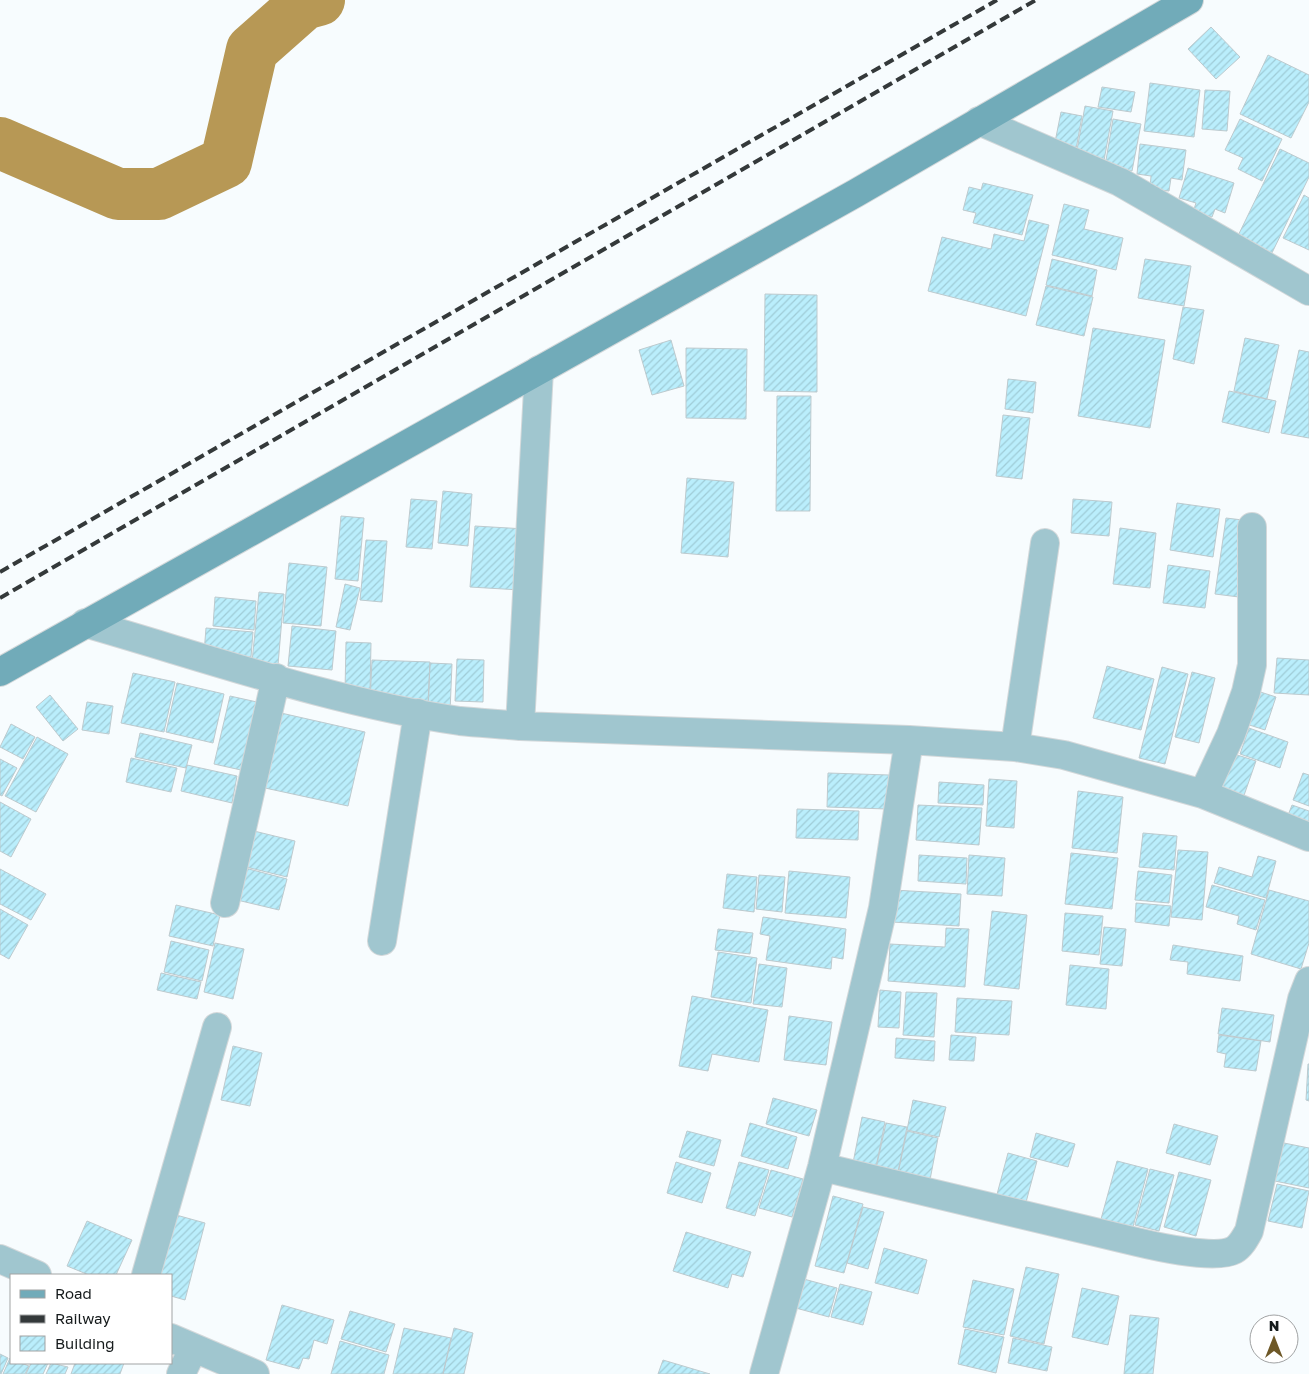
<svg xmlns="http://www.w3.org/2000/svg" width="1309" height="1374" font-family="'Golos Text',sans-serif">
	<style>
		.lines { fill: none; stroke-linecap: round; stroke-linejoin: round }
		.river { stroke: #b79855; stroke-width: 52 }
		.building { fill: url(#building-hatch); stroke: #bdcace }
		.minor-casing { stroke: #d3d8da; stroke-width: 30 }
		.secondary-casing { stroke: #d3d8da; stroke-width: 30 }
		.minor { stroke: #a0c6cf; stroke-width: 28 }
		.secondary { stroke: #71abb9; stroke-width: 28 }
		.rail { stroke: #34393a; stroke-width: 4; stroke-dasharray: 10 5; stroke-linecap: butt }
	</style>
	<defs>
		<pattern id="building-hatch" width="6" height="6" patternUnits="userSpaceOnUse" patternTransform="scale(1.25)"><rect width="6" height="6" fill="#baeefc"/><path d="M-1 1l2-2M0 6l6-6M5 7l2-2" fill="none" stroke="#9fccd7"/></pattern>
	</defs>
	<rect width="100%" height="100%" fill="#f7fcfe"/>
	<g class="lines">
		<!-- river -->
		<path class="river" d="M0 143 118 194H159L226 162 252 50 304 4 319 0"/>
	</g>
	<!-- building -->
	<path class="building" d="M1211 27 1240 57 1216 79 1188 49Z
		M1268 55 1309 75V102L1291 138 1240 114Z
		M1150 83 1200 90 1194 137 1144 131Z
		M1102 87 1135 92 1131 112 1098 107Z
		M1205 90 1230 91 1227 131 1202 129Z
		M1085 106 1113 111 1103 166 1075 161Z
		M1061 112 1082 116 1075 155 1053 152Z
		M1113 119 1141 124 1132 171 1105 166Z
		M1240 119 1282 139 1262 181 1238 169 1243 158 1225 150Z
		M1140 144 1186 150 1182 180 1171 178 1169 191 1150 189 1151 176 1137 174Z
		M1280 149 1309 163V177L1268 261 1234 244Z
		M1188 168 1234 183 1225 213 1215 209 1212 217 1193 212 1196 203 1179 198Z
		M983 183 1033 195 1022 235 973 223 976 213 963 210 969 187 981 190Z
		M1304 195 1309 198V250L1283 238Z
		M1064 204 1089 210 1084 229 1123 238 1116 270 1052 255Z
		M1029 220 1049 225 1026 316 928 291 942 237 991 249 994 234 1024 241Z
		M1052 259 1097 270 1092 296 1046 285Z
		M1145 259 1191 266 1184 306 1138 298Z
		M1046 286 1093 297 1084 336 1036 325Z
		M765 294 817 295V392L764 391Z
		M1183 307 1204 310 1194 364 1173 359Z
		M1093 328 1165 340 1150 428 1078 416Z
		M1245 338 1279 345 1267 399 1234 391Z
		M671 340 684 386 652 395 639 350Z
		M686 348 747 349 746 419 686 418Z
		M1299 350 1309 352V438L1281 433Z
		M1008 379 1036 382 1033 413 1005 409Z
		M1229 391 1276 401 1269 433 1222 422Z
		M777 396H811L810 511H776Z
		M1003 415 1030 418 1022 479 996 476Z
		M687 478 734 482 728 557 681 553Z
		M443 491 472 494 468 546 438 543Z
		M411 499 437 501 432 549 406 547Z
		M1073 499 1112 502 1109 536 1071 533Z
		M1177 503 1220 509 1213 557 1170 550Z
		M341 516 364 518 358 581 335 579Z
		M1226 518 1251 521 1239 597 1215 594Z
		M475 526 525 529 520 590 470 587Z
		M1120 528 1156 533 1150 588 1113 584Z
		M366 540 387 541 382 602 360 600Z
		M289 563 327 567 321 626 283 623Z
		M1168 565 1210 571 1205 608 1163 603Z
		M345 584 360 588 350 630 336 627Z
		M259 592 284 594 278 665 252 662Z
		M215 597 256 601 254 630 213 626Z
		M292 626 336 631 332 670 288 666Z
		M206 628 253 632 251 657 204 653Z
		M346 642 371 643 370 693 345 692Z
		M1277 658 1309 660V695L1274 693Z
		M457 659 484 660 483 702 455 701Z
		M372 660 430 662 428 703 370 701Z
		M430 663 452 664 450 712H428Z
		M1107 666 1154 679 1141 730 1093 718Z
		M1162 667 1188 674 1165 764 1139 758Z
		M1192 672 1215 678 1199 743 1175 737Z
		M133 673 175 682 164 732 121 723Z
		M177 683 224 694 213 743 166 732Z
		M1251 689 1276 697 1265 730 1240 722Z
		M50 695 78 729 63 741 36 707Z
		M230 696 266 704 250 772 214 764Z
		M87 702 113 706 109 734 82 730Z
		M281 713 365 732 348 806 265 788Z
		M11 724 35 737 23 759 0 747Z
		M1249 728 1288 742 1280 768 1240 754Z
		M140 733 192 745 186 768 135 757Z
		M37 737 68 754 36 812 5 796Z
		M1228 752 1256 761 1241 804 1213 794Z
		M131 758 177 768 171 792 126 782Z
		M0 759 17 768 2 796 0 795Z
		M187 765 237 776 232 803 181 791Z
		M828 773 889 775 887 809 827 807Z
		M1303 773 1309 775V806L1293 800Z
		M989 779 1017 781 1014 828 986 826Z
		M939 782 984 785 983 805 938 803Z
		M1078 791 1123 797 1117 853 1072 848Z
		M0 802 31 819 11 857 0 851Z
		M918 805 982 808 979 845 916 840Z
		M1292 805 1309 811V832L1285 823Z
		M797 809 859 811 858 840 796 838Z
		M254 831 295 841 287 877 246 867Z
		M1143 833 1177 836 1174 870 1139 867Z
		M1178 850 1208 852 1202 920 1171 917Z
		M1071 853 1118 858 1112 909 1065 904Z
		M919 855 967 858 966 884 918 881Z
		M969 855 1005 858 1002 896 967 894Z
		M1258 856 1276 861 1266 898 1214 883 1219 867 1252 877Z
		M245 868 287 879 279 910 237 900Z
		M0 869 46 894 31 920 0 904Z
		M789 871 850 877 846 918 785 913Z
		M1138 871 1172 875 1169 903 1135 900Z
		M727 874 757 877 754 912 723 908Z
		M759 875 785 877 782 912 756 909Z
		M1212 885 1265 900 1256 930 1237 924 1239 916 1206 907Z
		M894 890 961 894 959 926 892 922Z
		M1269 890 1309 901V943L1301 969 1251 954Z
		M1136 903 1171 906 1169 926 1135 922Z
		M176 905 220 915 213 946 169 936Z
		M0 909 28 925 9 959 0 954Z
		M992 911 1027 915 1019 989 984 985Z
		M1065 913 1103 916 1099 955 1062 951Z
		M763 917 846 929 843 959 832 957 831 969 766 960 770 936 760 934Z
		M1104 927 1126 929 1122 966 1100 964Z
		M946 928 969 929 965 987 888 981 890 944 945 947Z
		M718 929 753 933 750 954 715 950Z
		M171 941 209 950 202 981 164 972Z
		M215 943 244 949 233 999 204 992Z
		M1173 945 1243 956 1240 981 1187 974 1188 962 1170 960Z
		M718 952 757 958 751 1003 711 997Z
		M759 964 787 968 782 1007 753 1004Z
		M1070 965 1109 969 1106 1009 1066 1005Z
		M161 973 201 982 197 999 157 990Z
		M880 990 901 992 899 1028 878 1027Z
		M906 992 937 993 934 1037 903 1035Z
		M692 996 768 1010 759 1062 712 1054 708 1071 679 1066Z
		M957 998 1012 1001 1009 1035 955 1032Z
		M1222 1008 1274 1015 1270 1042 1218 1034Z
		M789 1016 832 1022 826 1065 784 1060Z
		M951 1035 976 1037 974 1061 949 1060Z
		M1219 1035 1261 1041 1256 1071 1224 1067 1226 1054 1217 1052Z
		M896 1038 935 1041 934 1061 895 1058Z
		M233 1046 262 1053 250 1106 221 1100Z
		M1308 1064H1309V1101L1306 1100Z
		M773 1098 817 1110 809 1136 766 1124Z
		M913 1100 946 1107 939 1137 907 1130Z
		M862 1117 885 1122 875 1172 852 1168Z
		M750 1123 797 1137 788 1169 741 1156Z
		M886 1123 907 1127 897 1177 875 1173Z
		M1174 1124 1218 1136 1210 1165 1166 1153Z
		M687 1131 721 1140 714 1166 679 1157Z
		M907 1131 938 1138 929 1185 897 1178Z
		M1036 1133 1075 1144 1068 1167 1030 1157Z
		M1279 1142 1309 1148V1188L1270 1180Z
		M1008 1153 1037 1161 1025 1206 996 1198Z
		M1117 1161 1148 1169 1133 1227 1101 1219Z
		M676 1162 711 1173 702 1203 667 1193Z
		M739 1162 769 1170 755 1216 726 1208Z
		M1150 1169 1174 1175 1159 1231 1135 1225Z
		M771 1170 803 1179 792 1217 759 1208Z
		M1179 1172 1211 1180 1196 1236 1164 1227Z
		M1277 1184 1309 1191 1302 1228 1268 1221Z
		M833 1196 863 1204 844 1273 815 1266Z
		M863 1207 884 1212 868 1269 847 1263Z
		M169 1213 205 1223 185 1300 171 1296V1275H153Z
		M87 1221 132 1240 116 1275H89L67 1266Z
		M686 1232 751 1252 743 1277 732 1274 728 1288 673 1271Z
		M884 1248 927 1260 918 1294 875 1283Z
		M1026 1267 1059 1274 1044 1344 1010 1336Z
		M800 1278 837 1288 829 1317 792 1307Z
		M973 1280 1014 1289 1004 1335 963 1327Z
		M840 1284 872 1292 863 1325 831 1317Z
		M1082 1288 1119 1296 1108 1345 1072 1337Z
		M282 1305 334 1320 327 1344 314 1340 309 1359 303 1358 299 1369 266 1360Z
		M350 1311 395 1324 386 1352 341 1339Z
		M1130 1315 1159 1318 1153 1374H1124Z
		M404 1328 451 1338 443 1374H393Z
		M454 1328 473 1333 464 1374H443Z
		M965 1329 1004 1337 996 1373 958 1364Z
		M1013 1338 1052 1347 1047 1371 1008 1363Z
		M340 1341 389 1355 384 1374H331Z
		M0 1354 8 1358 1 1374H0Z
		M10 1358 11 1363H21L29 1366 25 1374H3Z
		M663 1360 710 1374H658Z
		M31 1363H48L43 1374H26Z
		M51 1363 68 1367 65 1374H46Z
		M75 1363H124L120 1374H71Z"/>
	<g class="lines">
		<!-- minor casing -->
		<g class="minor-casing">
			<path id="minor" d="M979 121 1120 182 1309 291
				M85 623C207 658 335 703 460 721 480 723 500 724 520 726L909 740 1015 747 1064 755 1203 794 1309 837
				M520 726 539 370
				M1015 747 1045 543
				M1203 794 1231 734 1246 692 1252 665V527
				M225 903 276 678
				M382 941 418 713
				M822 1167 1137 1242C1158 1247 1216 1260 1234 1250 1241 1246 1245 1238 1249 1231L1302 999 1309 981
				M0 1259 37 1275
				M146 1275 217 1027
				M171 1338 255 1374
				M181 1374 193 1349
				M764 1374 822 1167 883 908 909 740"/>
		</g>
		<!-- secondary casing -->
		<g class="secondary-casing">
			<path id="secondary" d="M0 672 856 193 1189 0"/>
		</g>
		<!-- minor -->
		<use href="#minor" class="minor"/>
		<!-- secondary -->
		<use href="#secondary" class="secondary"/>
		<!-- rail -->
		<path class="rail" d="M0 572 997 0
			M0 598 1036 0"/>
	</g>
	<!-- legend -->
	<rect x="10" y="1274" width="162" height="90" fill="#ffffff" stroke="#a1a3a4"/>
	<rect x="20" y="1290" width="25" height="8" fill="#71abb9" stroke="#a1a3a4"/>
	<text x="55" y="1299" font-size="15" fill="#151a1b">Road</text>
	<rect x="20" y="1315" width="25" height="8" fill="#34393a" stroke="#a1a3a4"/>
	<text x="55" y="1324" font-size="15" fill="#151a1b">Railway</text>
	<rect x="20" y="1336" width="25" height="15" fill="url(#building-hatch)" stroke="#a1a3a4"/>
	<text x="55" y="1349" font-size="15" fill="#151a1b">Building</text>
	<!-- north arrow -->
	<g transform="translate(1274 1339)"><circle r="24" fill="#ffffff" stroke="#a1a3a4"/>
	<path d="M0-4L9 19L0 12L-9 19Z" fill="#6e5827"/>
	<text y="-8" font-size="14" font-weight="bold" text-anchor="middle" fill="#151a1b">N</text>
	</g>
</svg>
